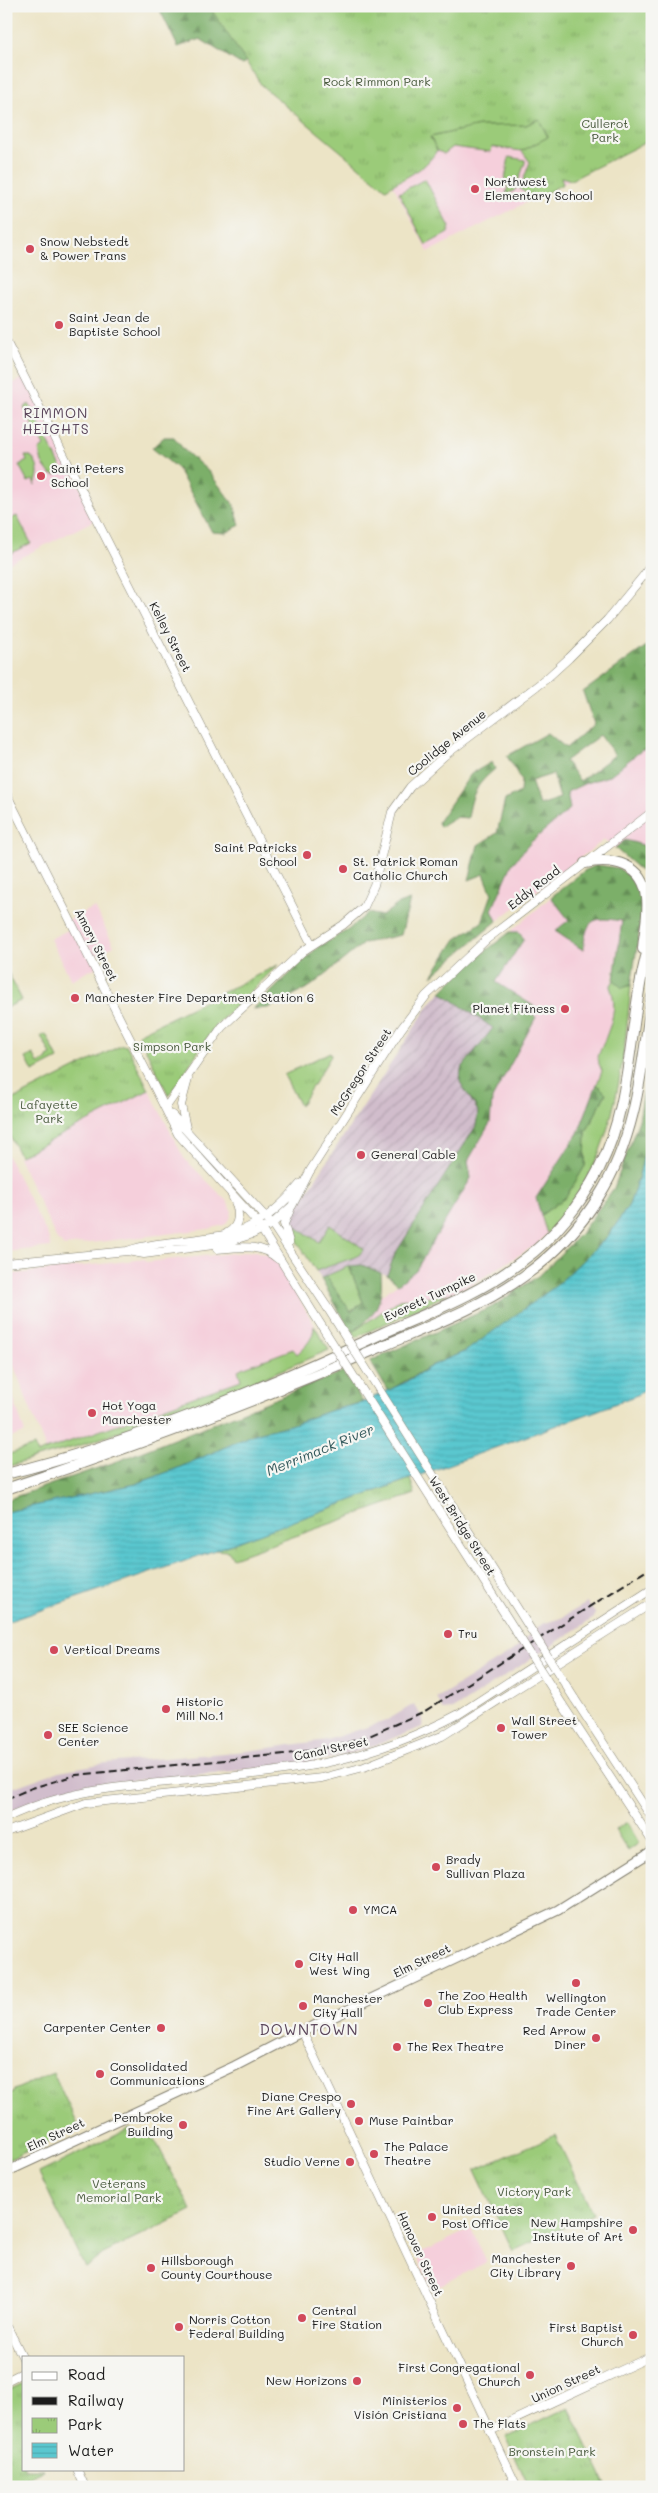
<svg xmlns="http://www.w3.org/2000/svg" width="658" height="2493" font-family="Mali,sans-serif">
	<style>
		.built { fill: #f5cfdb }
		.industrial { fill: url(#industrial-furrows) }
		.railway { fill: #d1bdcc }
		.grass { fill: #9bcb79; stroke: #5c744a }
		.forest { fill: url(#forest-firs); stroke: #4c6642; fill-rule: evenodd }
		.park { fill: url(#park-tufts); stroke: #5c744a }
		.water { fill: url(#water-rules); stroke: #3b7276 }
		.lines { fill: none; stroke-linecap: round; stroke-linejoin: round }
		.secondary-casing { stroke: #848071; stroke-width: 9 }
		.primary-casing { stroke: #848071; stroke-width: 11 }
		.highway-casing { stroke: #848071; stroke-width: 12 }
		.secondary { stroke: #fff; stroke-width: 8 }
		.primary { stroke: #fff; stroke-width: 9 }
		.highway { stroke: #fff; stroke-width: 10 }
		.rail { stroke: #1c1c1c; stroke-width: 2; stroke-dasharray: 8 4; stroke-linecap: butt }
		.secondary-bridge-casing { stroke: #848071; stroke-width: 9; stroke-linecap: butt }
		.secondary-bridge { stroke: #fff; stroke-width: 8 }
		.poi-dot { fill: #d1495b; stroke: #f6f6f2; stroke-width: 2 }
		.labels { text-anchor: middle; stroke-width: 4.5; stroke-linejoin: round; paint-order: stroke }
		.park-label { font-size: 12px; fill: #48593d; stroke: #f6f6f2 }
		.poi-label { font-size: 12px; fill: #1c1c1c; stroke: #f6f6f2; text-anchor: start }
		.street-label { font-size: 12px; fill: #1c1c1c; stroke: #f6f6f2 }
		.neighbourhood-label { font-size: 14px; letter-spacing: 1px; fill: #5a455a; stroke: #f6f6f2 }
		.water-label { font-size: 14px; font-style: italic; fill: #32585b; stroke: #f6f6f2 }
		.quarter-label { font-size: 15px; letter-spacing: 1px; fill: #5a455a; stroke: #f6f6f2 }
	</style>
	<defs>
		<pattern id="industrial-furrows" width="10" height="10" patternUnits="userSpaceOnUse" patternTransform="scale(1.25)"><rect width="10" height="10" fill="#d1bdcc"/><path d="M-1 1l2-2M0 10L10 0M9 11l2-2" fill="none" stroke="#b3a2af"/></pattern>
		<pattern id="forest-firs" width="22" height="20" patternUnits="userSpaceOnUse" patternTransform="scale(1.25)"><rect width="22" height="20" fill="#7caf69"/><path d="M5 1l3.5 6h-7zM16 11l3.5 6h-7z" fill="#658e56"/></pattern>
		<pattern id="park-tufts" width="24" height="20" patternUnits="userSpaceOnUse" patternTransform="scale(1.25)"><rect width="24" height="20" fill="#9bcb79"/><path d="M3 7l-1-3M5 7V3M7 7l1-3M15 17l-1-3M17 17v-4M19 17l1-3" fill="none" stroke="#85ae68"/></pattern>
		<pattern id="water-rules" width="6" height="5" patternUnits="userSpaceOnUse" patternTransform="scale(1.25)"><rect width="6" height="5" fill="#5ac7cf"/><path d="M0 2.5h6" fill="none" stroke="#4eaab1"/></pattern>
	</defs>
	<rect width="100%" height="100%" fill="#f6f6f2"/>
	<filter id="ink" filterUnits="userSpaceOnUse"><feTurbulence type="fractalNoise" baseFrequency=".02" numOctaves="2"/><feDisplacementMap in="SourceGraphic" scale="10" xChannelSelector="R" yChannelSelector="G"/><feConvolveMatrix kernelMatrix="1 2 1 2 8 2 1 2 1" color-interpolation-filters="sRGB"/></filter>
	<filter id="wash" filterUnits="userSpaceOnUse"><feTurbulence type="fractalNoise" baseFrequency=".0096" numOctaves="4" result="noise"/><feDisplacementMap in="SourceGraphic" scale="20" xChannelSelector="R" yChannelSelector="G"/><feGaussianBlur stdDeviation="1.12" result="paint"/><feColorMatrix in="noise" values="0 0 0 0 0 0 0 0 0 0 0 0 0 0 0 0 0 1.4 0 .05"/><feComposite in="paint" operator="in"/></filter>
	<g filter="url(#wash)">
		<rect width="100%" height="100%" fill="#ece4c6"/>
		<!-- built -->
		<path class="built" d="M526 125 560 177 571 180 428 252 393 185 406 179 437 150Z
			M25 377 97 519 6 565V387Z
			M642 750H652V854L643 845 625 840 615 848 604 840 497 921 492 910 512 864 531 842 570 809 567 793 586 783 609 776Z
			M551 897 569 920 555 931 583 949 586 929 589 924 600 918 622 921 612 985 614 1016 597 1059 602 1072 578 1133 536 1198 547 1234 537 1244 474 1283 448 1294 399 1300 368 1321 382 1295 416 1270 468 1161 490 1123 492 1099 536 1017 531 1014 535 1007 496 982 524 939 519 932H510Z
			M95 907 114 946 96 955 101 965 71 980 50 939 70 929 66 921Z
			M149 1090 184 1158 227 1201 232 1211 230 1219 224 1225 208 1229 64 1246 57 1240 18 1157Z
			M6 1153 48 1236 51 1247 6 1252Z
			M255 1251 269 1256 281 1267 324 1342 294 1361 46 1450 6 1345V1275L145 1259 146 1262Z
			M10 1388 25 1433 6 1439V1389Z
			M471 2229 487 2262 432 2289 416 2255Z"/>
		<!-- industrial -->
		<path class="industrial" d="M441 992 493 1028 461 1069 460 1082 478 1111 476 1126 395 1254 387 1275 362 1265 349 1266 321 1279 316 1271 358 1256 330 1225 319 1242 296 1227H291L294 1212 431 1002Z"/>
		<!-- railway -->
		<path class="railway" d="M587 1603 595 1613 594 1618 454 1709 443 1710 437 1698 511 1652 542 1624 561 1618Z
			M414 1704 423 1719 422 1727 360 1751 327 1759 285 1766 87 1785 49 1795 6 1813V1790L59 1771 106 1763 247 1751 327 1740 386 1721Z"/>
		<!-- grass -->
		<path class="grass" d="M539 119 548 137 522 151 492 147 491 152 453 147 444 154 437 150 430 137 479 126 526 125Z
			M509 157 525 160V163L515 190 506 195 508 186 504 185Z
			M29 404 63 471 55 475 50 474 42 463 39 450 44 446 24 408Z
			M25 456H31C39 466 40 473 35 485L33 480 28 482 19 465 27 461Z
			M17 516 31 543 6 556V521Z
			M6 969 22 1000 6 1008Z
			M614 980 622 988 631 985C624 1058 617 1139 573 1201 565 1212 556 1223 547 1234L541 1215 566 1197 585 1166 586 1132 606 1093 597 1084 602 1071 597 1059C605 1037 621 1011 610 987Z
			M46 1034 58 1059 33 1072 26 1058 33 1054 38 1064 48 1059 47 1057 51 1055 41 1036Z
			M330 1225 364 1249 358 1256 316 1271 293 1235 291 1227H296L319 1242Z
			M349 1266 363 1302 350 1312 326 1276Z
			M448 1294 357 1337 353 1332 399 1300Z
			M314 1325 329 1350 222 1395 85 1444 6 1467V1455L34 1446 37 1454 46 1450 241 1380 238 1370 242 1368 293 1349 297 1354C307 1345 314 1338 314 1325Z"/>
		<!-- forest -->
		<path class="forest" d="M158 6H221L256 52 242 65 200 39 178 47Z
			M164 437H174L184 450 208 471 234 505 240 525 226 533 212 532 178 469 152 448Z
			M652 642V750H642L609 776 586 783 567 792 570 809 531 842 512 864 492 910 497 921 432 976 456 939 482 922 492 894 484 874 469 880 478 845 497 833 505 800 520 792 521 780 507 756 548 733 566 748 594 724 583 692ZM600 735 615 755 580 781 565 761ZM553 774 560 798 539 805 531 781Z
			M492 762 495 769C476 785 472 793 468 818L457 817 440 827 438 822 471 774Z
			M625 840 643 845 652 854V881L615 848Z
			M597 865 618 868 636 881 644 902 631 985 622 988 614 980 622 921C591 916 587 919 583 950L555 931 569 920 551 897 584 871Z
			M410 900 401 935 364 943 311 986 268 1008 253 1009 318 947 348 930 368 913 382 916 398 904Z
			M510 932H519L524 939 496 982 535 1007 531 1014 536 1017 492 1099 490 1123 468 1161 471 1178 416 1270 398 1284 387 1275 395 1254 476 1126 478 1111 460 1082 461 1069 493 1028 441 992 470 963Z
			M652 1043V1124L638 1179 629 1205 609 1235 557 1285 516 1317 466 1351 433 1365 388 1391 370 1361 492 1307 541 1274 580 1234 614 1188 639 1120Z
			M597 1084 606 1093 586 1132 585 1166 566 1197 541 1215 536 1198 578 1133Z
			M362 1265 381 1273C383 1302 377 1314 353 1332L347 1325 321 1279 326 1276 351 1312 363 1302 349 1266Z
			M343 1372 363 1402 329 1411 290 1425 257 1433 178 1468 136 1484 6 1512V1500L118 1461Z"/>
		<!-- park -->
		<path class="park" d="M209 6H652V139L571 180 561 177 563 184 534 199 520 189 530 162 522 151 548 137 539 119 526 125 479 126 430 137 437 150C425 171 406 176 386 189L262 86Z
			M425 179 450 227 448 233 426 245 399 193Z
			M278 965 215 1026 169 1096 138 1034Z
			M122 1045 127 1046 149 1090 20 1156 6 1129V1103Z
			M330 1052 331 1056 300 1106 284 1075Z
			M410 1479 415 1494 233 1558 228 1551 214 1550Z
			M627 1822 639 1843 628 1851 615 1830Z
			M53 2073 79 2127 6 2161V2096L13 2093 14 2090Z
			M129 2129 155 2140 192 2211 103 2254 85 2268 39 2173Z
			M555 2135 593 2214 513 2251 475 2170Z
			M24 2383V2469H44L9 2486 6 2484V2391Z
			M569 2407 607 2487H529L506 2437Z"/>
		<!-- water -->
		<path class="water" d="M652 1124V1386L637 1395 596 1411 182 1562 6 1622V1512L136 1484 178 1468 257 1433 290 1425 329 1411 361 1403 404 1383 433 1365 466 1351 557 1285 609 1235 629 1205 638 1179Z"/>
	</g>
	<g filter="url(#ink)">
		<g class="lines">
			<!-- secondary casing -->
			<g class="secondary-casing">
				<path id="secondary" d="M6 341 311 943
					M6 793 178 1134 257 1222 314 1314
					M166 1107 222 1027 303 951 343 925 364 907 374 885 392 812 410 787 444 756 546 679 569 658 607 620 644 575 652 563
					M172 1115 272 1224 327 1307
					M186 1128 181 1105 188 1079
					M227 1233C241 1226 240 1210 233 1198
					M289 1242 284 1224 290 1210
					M217 1249C238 1247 261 1243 278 1259
					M127 1251 144 1254 221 1244 253 1234 272 1224 292 1206 310 1171 401 1029 426 996 487 939 652 812
					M6 1263 127 1251C160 1240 195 1242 229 1234 257 1228 282 1206 300 1184
					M574 1698 652 1818
					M562 1704 652 1841
					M6 1818C68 1788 136 1785 203 1779 298 1771 373 1760 459 1714L652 1589
					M6 1832 86 1803 322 1778 364 1767 442 1736 652 1603
					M302 2031 517 2487
					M6 2324 24 2360
					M6 2381 24 2372
					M490 2431 652 2356
					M77 2469 85 2487"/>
			</g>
			<!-- primary casing -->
			<g class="primary-casing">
				<path id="primary" d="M6 2172 235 2066 293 2036 558 1910 652 1851"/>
			</g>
			<!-- highway casing -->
			<g class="highway-casing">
				<path id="highway" d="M585 863C613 857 644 864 647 898 649 915 644 933 643 949
					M6 1474C135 1442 262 1389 383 1333 430 1312 481 1293 522 1261 554 1238 581 1204 599 1169 636 1096 627 1012 652 936
					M6 1489C132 1447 257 1401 378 1348 427 1327 480 1308 524 1276 554 1255 580 1227 599 1196 637 1136 642 1065 652 997"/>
			</g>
			<!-- secondary -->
			<use href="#secondary" class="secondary"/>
			<!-- primary -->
			<use href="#primary" class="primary"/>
			<!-- highway -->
			<use href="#highway" class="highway"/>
			<!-- rail -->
			<path class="rail" d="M6 1799 32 1788 76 1775 295 1753 337 1746 369 1736 425 1711 652 1567"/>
			<!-- secondary-bridge casing -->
			<g class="secondary-bridge-casing">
				<path id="secondary-bridge" d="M327 1307 574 1698
					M314 1314 562 1704"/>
			</g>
			<!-- secondary-bridge -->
			<use href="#secondary-bridge" class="secondary-bridge"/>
		</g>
	</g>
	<!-- markers -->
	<g class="poi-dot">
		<circle cx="475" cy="189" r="5"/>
		<circle cx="30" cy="249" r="5"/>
		<circle cx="59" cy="325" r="5"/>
		<circle cx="41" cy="476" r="5"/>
		<circle cx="307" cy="855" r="5"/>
		<circle cx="343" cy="869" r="5"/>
		<circle cx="75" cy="998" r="5"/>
		<circle cx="565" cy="1009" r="5"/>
		<circle cx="361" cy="1155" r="5"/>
		<circle cx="92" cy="1413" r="5"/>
		<circle cx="448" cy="1634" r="5"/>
		<circle cx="54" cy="1650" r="5"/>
		<circle cx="166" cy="1709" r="5"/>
		<circle cx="501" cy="1728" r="5"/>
		<circle cx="48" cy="1735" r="5"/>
		<circle cx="436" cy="1867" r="5"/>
		<circle cx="353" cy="1910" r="5"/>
		<circle cx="299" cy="1964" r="5"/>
		<circle cx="576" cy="1983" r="5"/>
		<circle cx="428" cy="2003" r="5"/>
		<circle cx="303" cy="2006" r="5"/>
		<circle cx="161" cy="2028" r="5"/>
		<circle cx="596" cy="2038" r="5"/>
		<circle cx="397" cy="2047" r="5"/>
		<circle cx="100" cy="2074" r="5"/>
		<circle cx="351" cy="2104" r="5"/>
		<circle cx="359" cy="2121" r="5"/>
		<circle cx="183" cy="2125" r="5"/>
		<circle cx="374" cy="2154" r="5"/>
		<circle cx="350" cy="2162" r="5"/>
		<circle cx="432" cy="2217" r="5"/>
		<circle cx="633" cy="2230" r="5"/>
		<circle cx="571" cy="2266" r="5"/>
		<circle cx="151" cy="2268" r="5"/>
		<circle cx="302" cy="2318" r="5"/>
		<circle cx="179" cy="2327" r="5"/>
		<circle cx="633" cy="2335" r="5"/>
		<circle cx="530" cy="2375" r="5"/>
		<circle cx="357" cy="2381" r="5"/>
		<circle cx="457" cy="2408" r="5"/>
		<circle cx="463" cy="2424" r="5"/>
	</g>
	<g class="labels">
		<!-- park labels -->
		<g class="park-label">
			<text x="377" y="86">Rock Rimmon Park</text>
			<text x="605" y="128">Cullerot<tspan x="605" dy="14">Park</tspan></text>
			<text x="172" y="1051">Simpson Park</text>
			<text x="49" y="1109">Lafayette<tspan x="49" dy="14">Park</tspan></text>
			<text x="119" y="2188">Veterans<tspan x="119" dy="14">Memorial Park</tspan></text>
			<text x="534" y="2196">Victory Park</text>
			<text x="552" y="2456">Bronstein Park</text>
		</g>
		<!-- poi labels -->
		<g class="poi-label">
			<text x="485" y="186">Northwest<tspan x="485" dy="14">Elementary School</tspan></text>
			<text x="40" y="246">Snow Nebstedt<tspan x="40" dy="14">&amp; Power Trans</tspan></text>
			<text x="69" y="322">Saint Jean de<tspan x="69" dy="14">Baptiste School</tspan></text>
			<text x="51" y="473">Saint Peters<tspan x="51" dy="14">School</tspan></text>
			<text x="297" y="852" text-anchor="end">Saint Patricks<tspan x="297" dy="14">School</tspan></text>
			<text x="353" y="866">St. Patrick Roman<tspan x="353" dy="14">Catholic Church</tspan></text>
			<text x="85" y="1002">Manchester Fire Department Station 6</text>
			<text x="555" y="1013" text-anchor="end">Planet Fitness</text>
			<text x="371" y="1159">General Cable</text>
			<text x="102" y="1410">Hot Yoga<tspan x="102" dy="14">Manchester</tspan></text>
			<text x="458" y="1638">Tru</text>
			<text x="64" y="1654">Vertical Dreams</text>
			<text x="176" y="1706">Historic<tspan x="176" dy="14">Mill No.1</tspan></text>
			<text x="511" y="1725">Wall Street<tspan x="511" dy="14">Tower</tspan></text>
			<text x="58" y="1732">SEE Science<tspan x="58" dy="14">Center</tspan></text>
			<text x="446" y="1864">Brady<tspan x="446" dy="14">Sullivan Plaza</tspan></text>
			<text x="363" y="1914">YMCA</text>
			<text x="309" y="1961">City Hall<tspan x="309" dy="14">West Wing</tspan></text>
			<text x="438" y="2000">The Zoo Health<tspan x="438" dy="14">Club Express</tspan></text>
			<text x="576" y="2002" text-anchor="middle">Wellington<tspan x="576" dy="14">Trade Center</tspan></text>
			<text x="313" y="2003">Manchester<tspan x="313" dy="14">City Hall</tspan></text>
			<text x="151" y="2032" text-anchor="end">Carpenter Center</text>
			<text x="586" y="2035" text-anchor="end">Red Arrow<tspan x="586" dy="14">Diner</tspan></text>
			<text x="407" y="2051">The Rex Theatre</text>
			<text x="110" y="2071">Consolidated<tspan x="110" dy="14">Communications</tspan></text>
			<text x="341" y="2101" text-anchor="end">Diane Crespo<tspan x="341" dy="14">Fine Art Gallery</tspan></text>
			<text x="173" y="2122" text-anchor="end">Pembroke<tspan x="173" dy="14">Building</tspan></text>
			<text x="369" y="2125">Muse Paintbar</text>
			<text x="384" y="2151">The Palace<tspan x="384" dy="14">Theatre</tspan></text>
			<text x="340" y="2166" text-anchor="end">Studio Verne</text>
			<text x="442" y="2214">United States<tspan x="442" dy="14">Post Office</tspan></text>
			<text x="623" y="2227" text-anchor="end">New Hampshire<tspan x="623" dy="14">Institute of Art</tspan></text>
			<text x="561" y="2263" text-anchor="end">Manchester<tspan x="561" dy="14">City Library</tspan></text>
			<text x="161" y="2265">Hillsborough<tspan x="161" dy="14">County Courthouse</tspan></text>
			<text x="312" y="2315">Central<tspan x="312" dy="14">Fire Station</tspan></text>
			<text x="189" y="2324">Norris Cotton<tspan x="189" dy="14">Federal Building</tspan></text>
			<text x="623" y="2332" text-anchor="end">First Baptist<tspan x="623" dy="14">Church</tspan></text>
			<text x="520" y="2372" text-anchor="end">First Congregational<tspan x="520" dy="14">Church</tspan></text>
			<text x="347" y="2385" text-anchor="end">New Horizons</text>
			<text x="447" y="2405" text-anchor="end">Ministerios<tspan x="447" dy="14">Visión Cristiana</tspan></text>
			<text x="473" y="2428">The Flats</text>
		</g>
		<!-- street labels -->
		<g class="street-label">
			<text transform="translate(170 637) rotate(63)" y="4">Kelley Street</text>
			<text transform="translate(447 743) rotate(-39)" y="4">Coolidge Avenue</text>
			<text transform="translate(534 888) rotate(-38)" y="4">Eddy Road</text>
			<text transform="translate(96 945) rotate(63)" y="4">Amory Street</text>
			<text transform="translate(361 1072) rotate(-57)" y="4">McGregor Street</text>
			<text transform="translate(430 1297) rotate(-25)" y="4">Everett Turnpike</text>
			<text transform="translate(462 1526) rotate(58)" y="4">West Bridge Street</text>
			<text transform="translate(331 1749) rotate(-12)" y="4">Canal Street</text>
			<text transform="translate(422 1961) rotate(-26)" y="4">Elm Street</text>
			<text transform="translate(56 2135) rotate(-25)" y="4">Elm Street</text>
			<text transform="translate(420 2254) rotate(65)" y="4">Hanover Street</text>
			<text transform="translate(566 2384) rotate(-25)" y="4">Union Street</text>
		</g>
		<!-- neighbourhood labels -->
		<g class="neighbourhood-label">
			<text x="56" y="418">RIMMON<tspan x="56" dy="16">HEIGHTS</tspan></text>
		</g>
		<!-- water labels -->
		<g class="water-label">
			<text transform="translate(320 1450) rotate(-22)" y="5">Merrimack River</text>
		</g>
		<!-- quarter labels -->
		<g class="quarter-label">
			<text x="309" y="2035">DOWNTOWN</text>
		</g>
	</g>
	<!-- margin -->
	<rect width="658" height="2493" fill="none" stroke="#f6f6f2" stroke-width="25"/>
	<!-- legend -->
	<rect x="22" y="2356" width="162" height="115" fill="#f6f6f2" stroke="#9f9f9c"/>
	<rect x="32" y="2372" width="25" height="8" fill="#ffffff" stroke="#9f9f9c"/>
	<text x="68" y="2380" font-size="15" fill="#1c1c1c">Road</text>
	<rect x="32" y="2397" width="25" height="8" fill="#1c1c1c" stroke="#9f9f9c"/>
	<text x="68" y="2406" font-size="15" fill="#1c1c1c">Railway</text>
	<rect x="32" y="2418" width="25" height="15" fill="url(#park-tufts)" stroke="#9f9f9c"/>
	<text x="68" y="2430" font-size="15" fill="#1c1c1c">Park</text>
	<rect x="32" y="2443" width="25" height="15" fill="url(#water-rules)" stroke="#9f9f9c"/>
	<text x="68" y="2456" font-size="15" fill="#1c1c1c">Water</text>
</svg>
